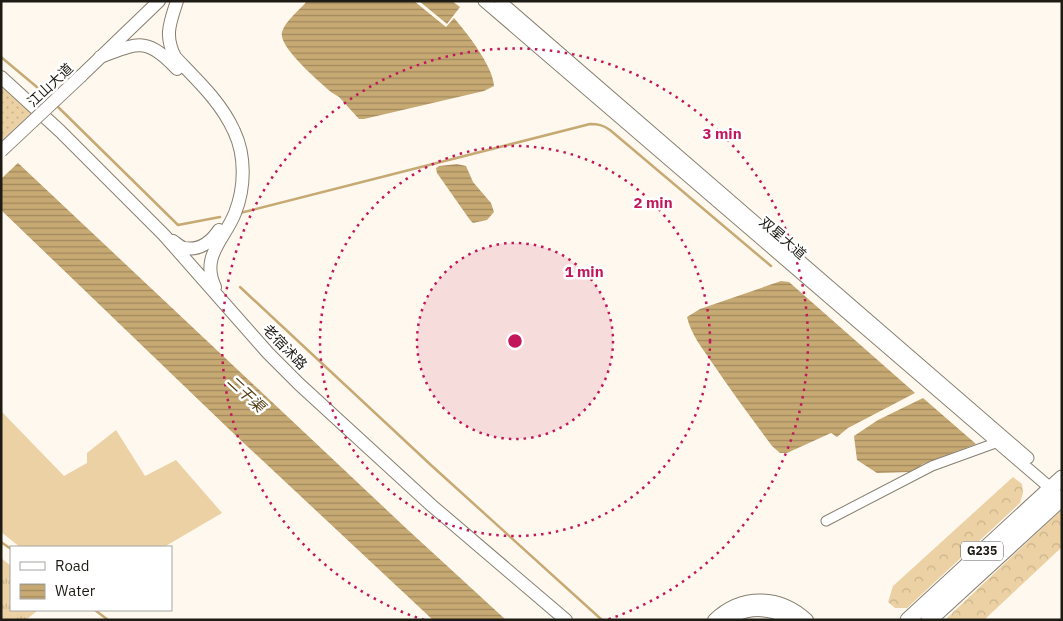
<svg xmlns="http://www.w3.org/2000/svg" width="1063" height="621" font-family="'IBM Plex Sans','Noto Sans SC',sans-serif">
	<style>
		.grass { fill: url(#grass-tufts) }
		.forest { fill: url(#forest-crowns) }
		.park { fill: url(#park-dots) }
		.garden { fill: #ecd1a4 }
		.water { fill: url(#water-rules) }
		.pier { fill: #fef8ee }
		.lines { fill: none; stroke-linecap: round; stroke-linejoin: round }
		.stream { stroke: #c7a973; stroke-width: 2.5 }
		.minor-casing { stroke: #877f71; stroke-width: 11 }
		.tertiary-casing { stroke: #877f71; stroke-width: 13 }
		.secondary-casing { stroke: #877f71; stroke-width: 14 }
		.trunk-casing { stroke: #877f71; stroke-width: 17 }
		.minor { stroke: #fff; stroke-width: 9 }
		.tertiary { stroke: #fff; stroke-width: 11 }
		.secondary { stroke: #fff; stroke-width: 12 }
		.trunk { stroke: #fff; stroke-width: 15 }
		.secondary-bridge-casing { stroke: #877f71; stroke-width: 14; stroke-linecap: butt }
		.secondary-bridge { stroke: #fff; stroke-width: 12 }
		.ring { fill: none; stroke: #c2185b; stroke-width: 2.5; stroke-dasharray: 2.5 5 }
		.labels { text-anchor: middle; stroke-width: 5; stroke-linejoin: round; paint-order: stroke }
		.shield { fill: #fff; stroke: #625f5b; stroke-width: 1 }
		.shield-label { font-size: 12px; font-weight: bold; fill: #1e1b15 }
		.street-label { font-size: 14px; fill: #1e1b15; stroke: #fff }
		.water-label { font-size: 15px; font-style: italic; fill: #523c11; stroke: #fff }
		.centre { fill: #c2185b; stroke: #fff; stroke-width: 2.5 }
		.ring-label { font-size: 15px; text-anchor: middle; font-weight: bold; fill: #c2185b; stroke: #fff; stroke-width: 5; stroke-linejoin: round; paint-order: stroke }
	</style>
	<defs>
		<pattern id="grass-tufts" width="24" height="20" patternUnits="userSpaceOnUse" patternTransform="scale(1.25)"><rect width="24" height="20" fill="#ecd1a4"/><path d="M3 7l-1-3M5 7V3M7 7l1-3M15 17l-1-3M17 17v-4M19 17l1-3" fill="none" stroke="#cab38c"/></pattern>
		<pattern id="forest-crowns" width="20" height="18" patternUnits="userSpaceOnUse" patternTransform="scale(1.25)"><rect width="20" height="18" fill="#ecd1a4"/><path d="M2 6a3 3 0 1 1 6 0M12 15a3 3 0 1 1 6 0" fill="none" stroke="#cab38c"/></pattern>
		<pattern id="park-dots" width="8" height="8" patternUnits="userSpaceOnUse" patternTransform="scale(1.25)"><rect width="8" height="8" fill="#ecd1a4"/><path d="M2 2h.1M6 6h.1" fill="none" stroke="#cab38c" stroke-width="1.8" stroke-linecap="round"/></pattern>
		<pattern id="water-rules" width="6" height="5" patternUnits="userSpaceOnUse" patternTransform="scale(1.25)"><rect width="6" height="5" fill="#c7a973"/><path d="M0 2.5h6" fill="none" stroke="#a1895d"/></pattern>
	</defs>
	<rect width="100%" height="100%" fill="#fef8ee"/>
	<!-- grass -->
	<path class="grass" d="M1 558 11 566V610H38L26 620 1 619Z"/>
	<!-- forest -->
	<path class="forest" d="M1013 477 1022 484 1023 493 1020 503 907 608H895L888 602 893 586Z
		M1062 509V547L984 620H945Z"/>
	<!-- park -->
	<path class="park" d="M1 86 32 112 1 141Z"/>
	<!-- garden -->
	<path class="garden" d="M1 411 64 476 87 463V453L116 430 145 476 176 460 222 513 164 547H20L1 532Z"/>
	<!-- water -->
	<path class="water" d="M307 1H414L446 27 454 18C467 33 493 66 494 86L484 91 364 119H359L339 97 331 92C320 82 278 47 282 32 285 21 300 10 307 1Z
		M419 1H452L460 7 447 24Z
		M1 147 408 530 506 620H433L231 431 1 210Z
		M457 164 466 166 473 182 491 203 494 212 487 220 473 223 470 220 437 173 436 168 439 166Z
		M781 281 789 282 915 393 848 428 837 437 831 433 787 453H780L772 446C752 419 732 392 713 364 703 349 691 335 687 317L700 309Z
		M923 398 976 444 923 464 911 472 877 473 857 460 854 436 878 420Z"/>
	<!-- pier -->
	<path class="pier" d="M3 145 20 161 1 179V146Z"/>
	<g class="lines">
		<!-- stream -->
		<path class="stream" d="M1 57 50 98
			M55 104 178 225 220 217
			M240 213 590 124C598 124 603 125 610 130L771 266
			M240 287 432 466 602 620
			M1 542 11 549
			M95 610 108 620"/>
		<!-- minor casing -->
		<g class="minor-casing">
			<path id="minor" d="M826 521 932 466 1001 441"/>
		</g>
		<!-- tertiary casing -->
		<g class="tertiary-casing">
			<path id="tertiary" d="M484 1 1055 492
				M500 1 1028 458"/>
		</g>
		<!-- secondary casing -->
		<g class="secondary-casing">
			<path id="secondary" d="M177 1C170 23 164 35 175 57 197 80 221 102 234 131 246 156 245 188 235 213 225 239 200 256 215 287
				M100 57C138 43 146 36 177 69
				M81 76 159 1
				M1 77 60 131 164 235 268 353 299 384 431 505 566 620
				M173 241C176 243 180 247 184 248 199 251 211 242 219 230
				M714 620C741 594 779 594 807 620
				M727 620C748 606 771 608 792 620"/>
		</g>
		<!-- trunk casing -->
		<g class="trunk-casing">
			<path id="trunk" d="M908 620 1062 478
				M929 620 1062 498"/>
		</g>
		<!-- minor -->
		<use href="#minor" class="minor"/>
		<!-- tertiary -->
		<use href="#tertiary" class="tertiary"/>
		<!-- secondary -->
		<use href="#secondary" class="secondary"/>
		<!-- trunk -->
		<use href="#trunk" class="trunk"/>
		<!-- secondary-bridge casing -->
		<g class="secondary-bridge-casing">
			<path id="secondary-bridge" d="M1 151 81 76"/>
		</g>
		<!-- secondary-bridge -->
		<use href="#secondary-bridge" class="secondary-bridge"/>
	</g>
	<!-- distance rings -->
	<circle cx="515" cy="341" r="98" fill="#c2185b" fill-opacity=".12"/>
	<g class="ring">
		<circle cx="515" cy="341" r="98"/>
		<circle cx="515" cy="341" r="195"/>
		<path d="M424 620A293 293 0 1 1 606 620"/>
	</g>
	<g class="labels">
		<!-- shield labels -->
		<rect class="shield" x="961" y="541.5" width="42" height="19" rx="4"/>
		<g class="shield-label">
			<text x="982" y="555">G235</text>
		</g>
		<!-- street labels -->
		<g class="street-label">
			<text transform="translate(50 85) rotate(-43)" y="5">江山大道</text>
			<text transform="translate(783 238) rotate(41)" y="5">双星大道</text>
			<text transform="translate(285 347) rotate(46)" y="5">老宿沭路</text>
		</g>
		<!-- water labels -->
		<g class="water-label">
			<text transform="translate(246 394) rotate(43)" y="5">二干渠</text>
		</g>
	</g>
	<circle cx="515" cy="341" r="8" class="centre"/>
	<g class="ring-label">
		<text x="722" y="139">3 min</text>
		<text x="653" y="208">2 min</text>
		<text x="584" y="277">1 min</text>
	</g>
	<!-- border -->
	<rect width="1063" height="621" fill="none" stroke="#1e1b15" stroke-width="5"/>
	<!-- legend -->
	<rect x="10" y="546" width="162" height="65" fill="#ffffff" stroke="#a5a4a1"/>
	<rect x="20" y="562" width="25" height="8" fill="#ffffff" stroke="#a5a4a1"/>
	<text x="55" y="571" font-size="15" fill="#1e1b15">Road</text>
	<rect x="20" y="584" width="25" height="15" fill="url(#water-rules)" stroke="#a5a4a1"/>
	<text x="55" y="596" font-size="15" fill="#1e1b15">Water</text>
</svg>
